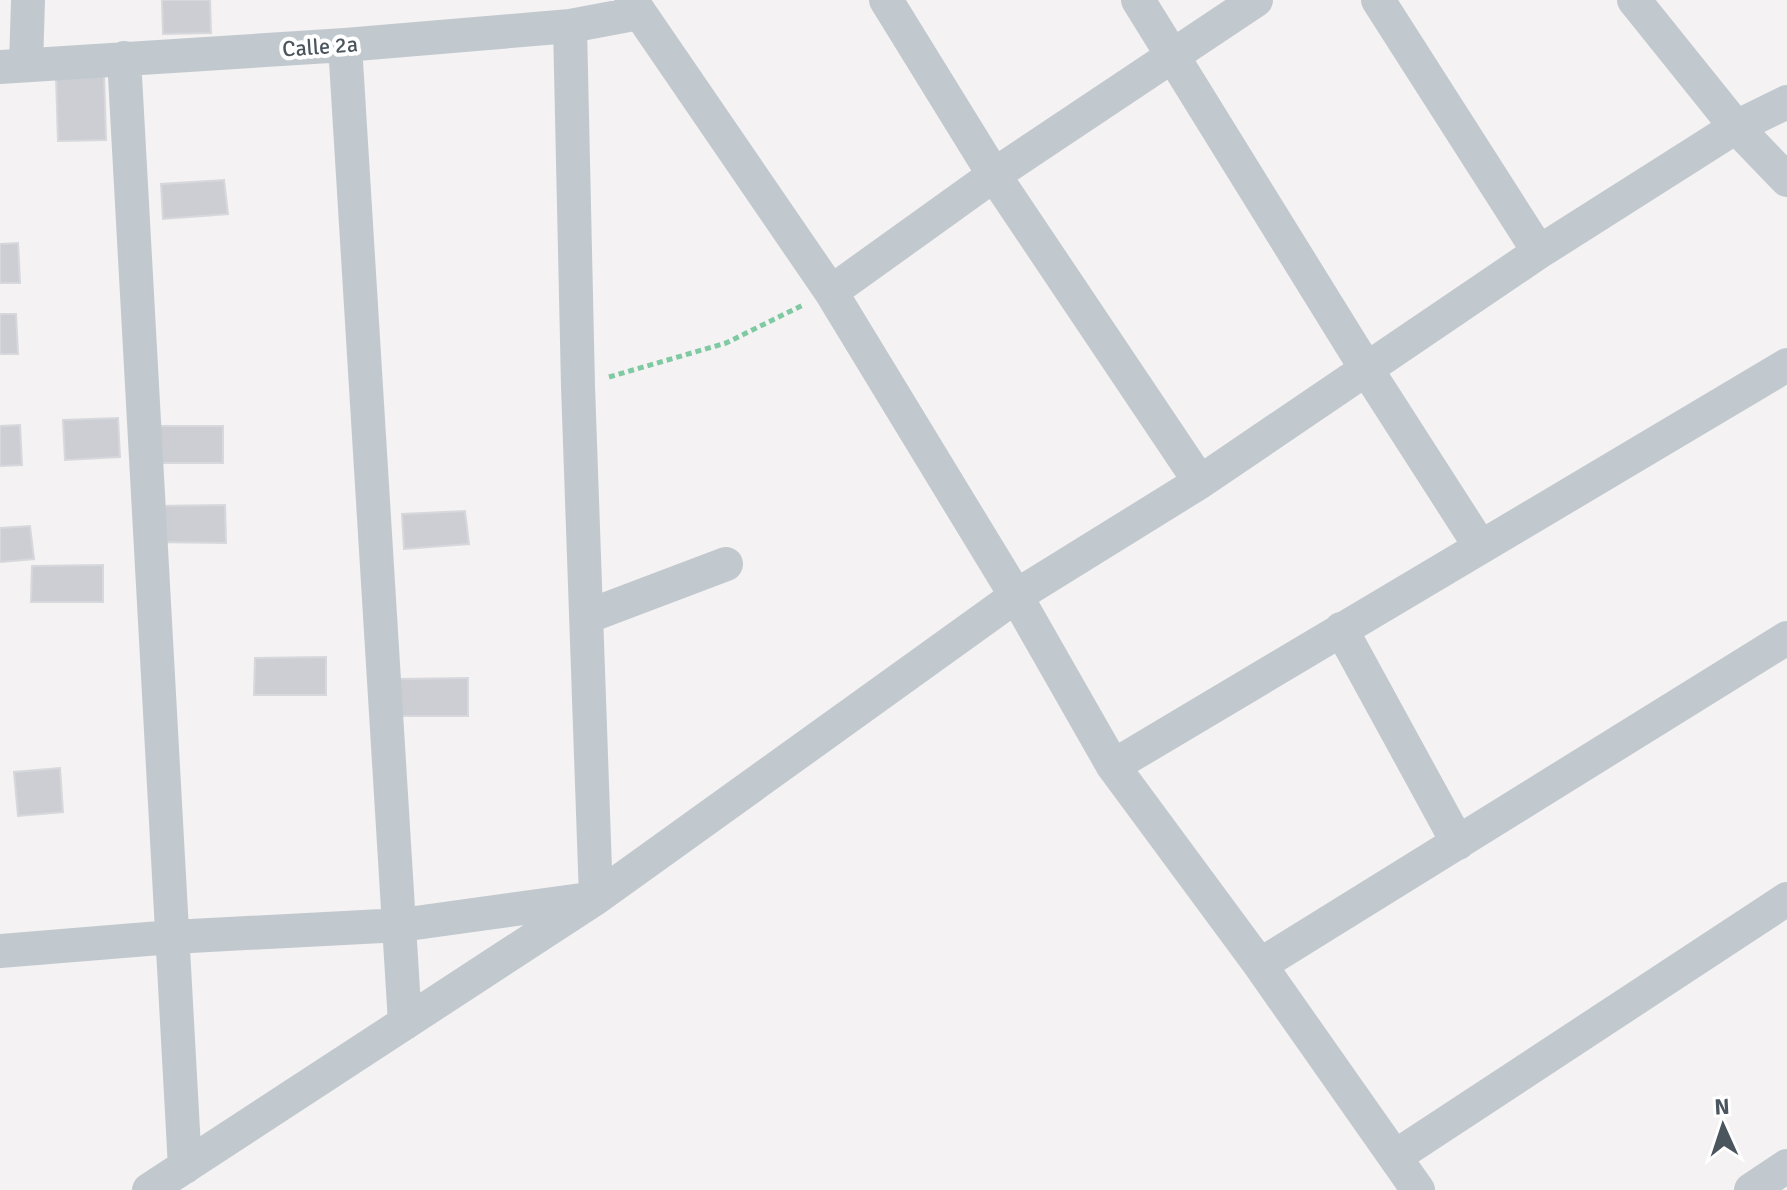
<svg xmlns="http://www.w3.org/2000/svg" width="1787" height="1190" font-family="Signika,sans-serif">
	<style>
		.building { fill: #ccced4; stroke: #d6d8dc; stroke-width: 2 }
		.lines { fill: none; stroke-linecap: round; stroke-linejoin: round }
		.path { stroke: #7fc9a3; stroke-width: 5; stroke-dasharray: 6 4; stroke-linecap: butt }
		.minor { stroke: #c1c9cf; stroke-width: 34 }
		.labels { text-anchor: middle; stroke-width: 8; stroke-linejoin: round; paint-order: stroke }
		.street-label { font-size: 22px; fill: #4b555e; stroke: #fff }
	</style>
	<rect width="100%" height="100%" fill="#f4f2f2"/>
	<!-- building -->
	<path class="building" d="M162 0H210L211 33 163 34Z
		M104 74 106 140 58 141 56 76Z
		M224 180 228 214 163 219 161 184Z
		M18 243 20 283H0V244Z
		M0 314H16L18 354H0Z
		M118 418 120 457 65 460 63 420Z
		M20 425 22 465 0 466V426Z
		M153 426H223V463H152Z
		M225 505 226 543 154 542 155 506Z
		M465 511 469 544 404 549 402 514Z
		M30 526 34 559 0 562V528Z
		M103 565V602H31L32 566Z
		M326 657V695H254L255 658Z
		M468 678V716H397L398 679Z
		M60 768 63 812 18 816 14 772Z"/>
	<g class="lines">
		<!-- path -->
		<path class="path" d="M609 377 726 343 805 304"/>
		<!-- minor -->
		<path class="minor" d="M631 0 831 292 1016 596 1113 766 1260 965 1418 1190
			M886 0 994 175 1200 482
			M1138 0 1367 370 1480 546
			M1378 0 1539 252
			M1634 0 1736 127 1787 180
			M345 45 405 1023
			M124 58 185 1167
			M26 65 28 0
			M0 67 345 45 570 26 639 13
			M831 292 994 175 1256 0
			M586 617 726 564
			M1341 629 1458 843
			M1113 766 1787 365
			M0 951 172 937 401 925 596 898 578 386 570 26
			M1260 965 1787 638
			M1396 1156 1787 899
			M149 1190 596 898 1016 596 1200 482 1539 252 1736 127 1787 102
			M1751 1190 1787 1166"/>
	</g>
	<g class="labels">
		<!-- street labels -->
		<g class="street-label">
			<text transform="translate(320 46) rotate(-4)" y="8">Calle 2a</text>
		</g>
	</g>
	<!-- north arrow -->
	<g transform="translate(1723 1126) rotate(357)" stroke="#ffffff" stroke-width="6" paint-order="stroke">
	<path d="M0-6L14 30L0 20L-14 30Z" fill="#4b555e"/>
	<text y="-12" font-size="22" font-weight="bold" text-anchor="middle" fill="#4b555e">N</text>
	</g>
</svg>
